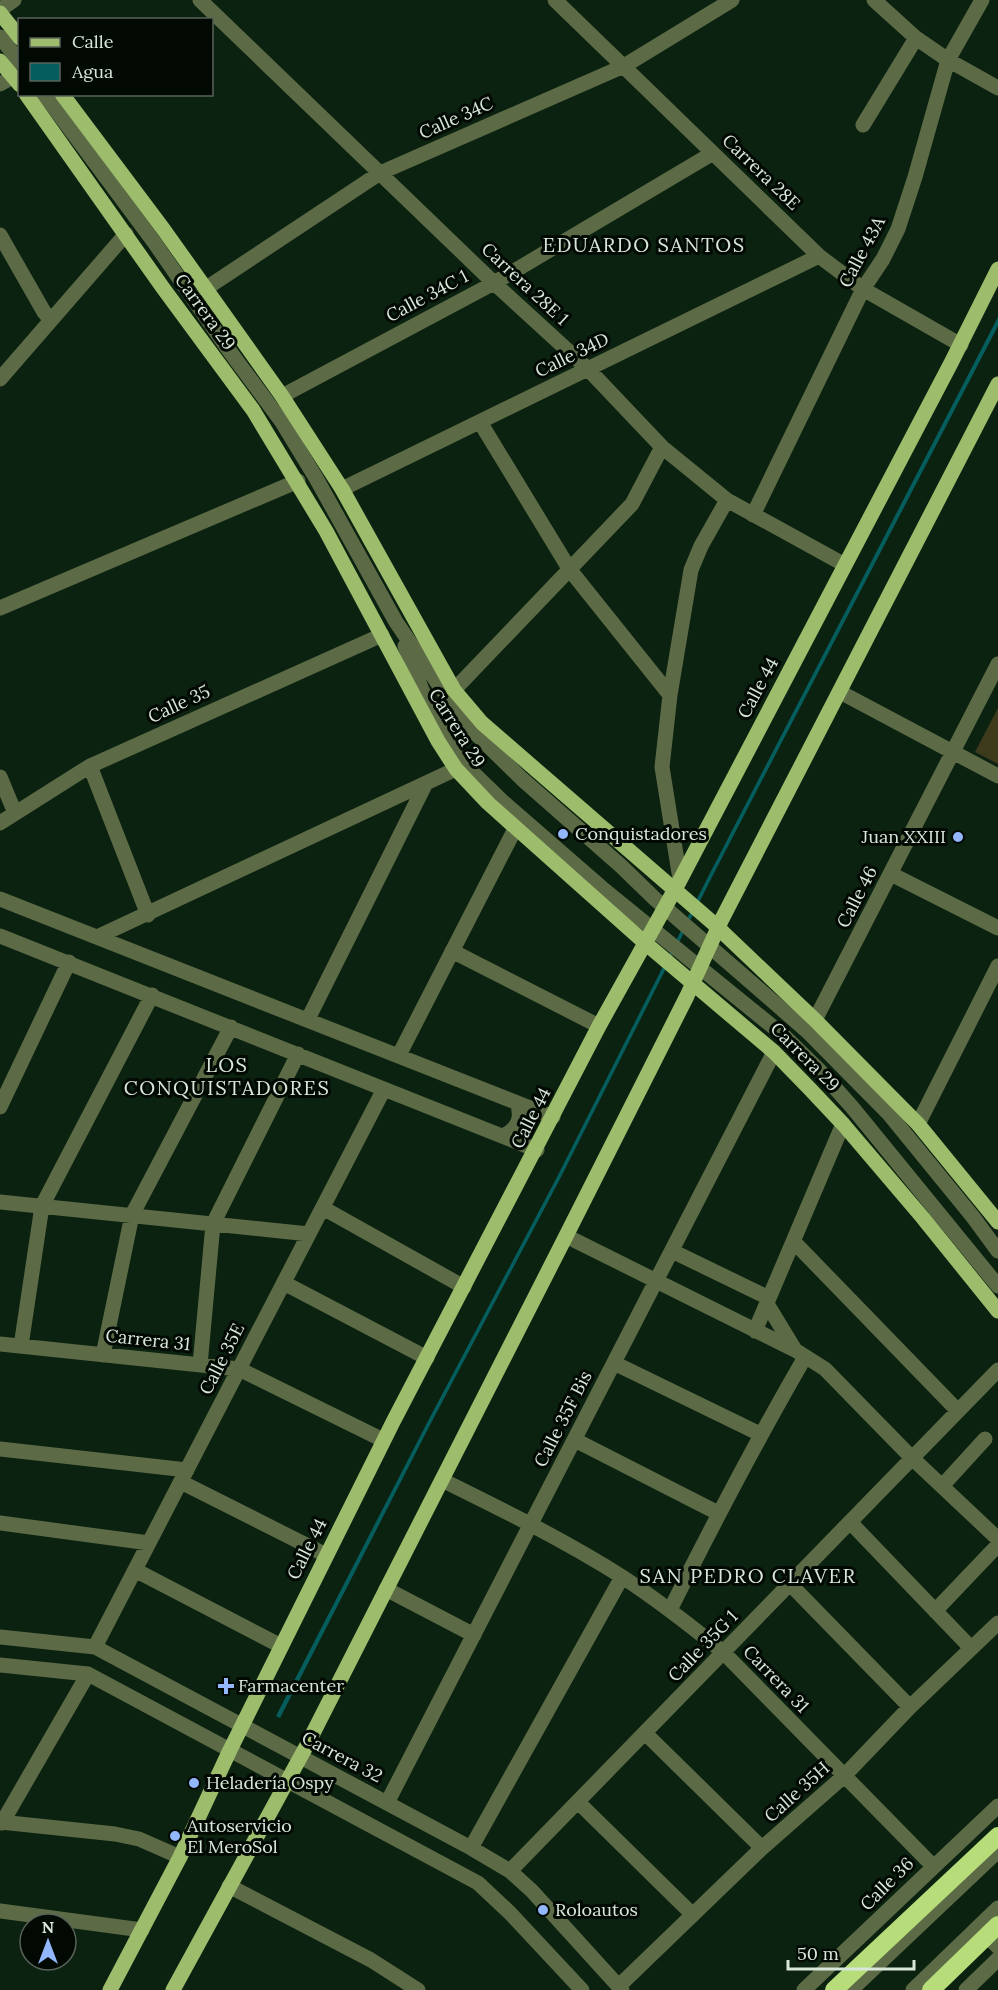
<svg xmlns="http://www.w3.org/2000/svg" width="998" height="1990" font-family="Lora,serif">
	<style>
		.pitch { fill: #3e3b1d }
		.water { fill: #065d5d }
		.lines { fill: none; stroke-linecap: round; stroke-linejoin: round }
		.minor { stroke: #5c6b46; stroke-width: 15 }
		.major { stroke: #9dbc6c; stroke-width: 15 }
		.highway { stroke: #b7dc7a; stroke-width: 18 }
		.poi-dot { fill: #93b7fd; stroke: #020903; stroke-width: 2 }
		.labels { text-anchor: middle; stroke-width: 6; stroke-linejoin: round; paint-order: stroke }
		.street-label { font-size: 18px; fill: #d9e7db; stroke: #020903 }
		.poi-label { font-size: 18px; fill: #d9e7db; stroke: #020903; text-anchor: start }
		.neighbourhood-label { font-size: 20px; letter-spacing: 1.5px; fill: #d9e7db; stroke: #020903 }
	</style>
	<rect width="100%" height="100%" fill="#0b2210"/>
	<!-- pitch -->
	<path class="pitch" d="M998 708V764L975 752Z"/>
	<!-- water -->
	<path class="water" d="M998 317V326L712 877 560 1179 431 1423 280 1718 276 1716 428 1421 557 1177 709 875Z"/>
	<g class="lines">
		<!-- minor -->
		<path class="minor" d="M200 0 494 283 588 369 662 447 727 500 845 565
			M555 0 819 256 863 289 961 345
			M874 0 916 38 948 60 998 88
			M0 10 14 0
			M0 37 20 62
			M0 84 13 77
			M44 94 154 242 228 349 282 422 316 478 396 622 452 704 474 732 522 779 621 866 655 899 807 1031 889 1114 973 1217 998 1251
			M863 125 916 38
			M0 235 44 312 51 320
			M205 289 380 173 624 66 732 0
			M0 379 126 234
			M282 396 494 283 713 153
			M480 422 570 570 670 695
			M342 489 819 256
			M753 515 863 289 883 259 898 229 915 177 948 60 982 0
			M0 608 298 481
			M405 646 422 690 438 722 469 769 502 801 602 888 783 1035 820 1071 852 1107 998 1286
			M454 690 632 504 662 447
			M840 692 998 776
			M90 766 148 915
			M0 777 15 813
			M0 823 90 766 382 635
			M891 874 998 928
			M680 879 662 767 670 695 691 570 701 546 727 500
			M0 899 553 1117
			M0 936 537 1150
			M97 937 456 769
			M452 951 599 1026
			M308 1019 426 783
			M815 1020 998 664
			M399 1055 516 827
			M0 1107 69 962
			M918 1124 998 966
			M502 1136C517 1130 523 1118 517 1103
			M0 1202 309 1234
			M323 1208 464 1287
			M566 1236 795 1350 825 1369 912 1458 998 1539
			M794 1242 958 1411
			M672 1251 769 1298
			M284 1283 427 1358
			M767 1304 795 1350
			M755 1331 843 1124
			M0 1344 239 1369 383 1440
			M21 1346 42 1206 152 995
			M103 1355 132 1215 231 1027
			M614 1363 760 1434
			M200 1365 213 1224 298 1054
			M575 1440 718 1513
			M0 1449 187 1470
			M442 1480C503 1510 566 1541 624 1578 659 1601 691 1626 723 1652L933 1866
			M181 1482 326 1555
			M943 1485 985 1439
			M850 1522 971 1648
			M0 1523 149 1543
			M135 1570 281 1646
			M790 1584 910 1707
			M386 1589 474 1635
			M670 1610C713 1524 757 1440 805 1357
			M935 1611 998 1545
			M0 1637 95 1647 471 1848 510 1871 532 1891 622 1990
			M95 1647 384 1089
			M0 1665 88 1674 478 1883 510 1913 582 1990
			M645 1733 762 1848
			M578 1802 693 1915
			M387 1803 774 1052
			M0 1822 115 1834 139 1839 180 1857
			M2 1823 88 1674
			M471 1848 622 1577
			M510 1871 998 1370
			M229 1886 371 1960 418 1990
			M0 1911 142 1930
			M987 1936 998 1947
			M619 1986 762 1848 844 1776 910 1707 998 1623
			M804 1990 998 1806
			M851 1990 998 1851
			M913 1990 998 1908
			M966 1990 998 1959"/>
		<!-- major -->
		<path class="major" d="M0 13 20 38
			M0 61 20 85
			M26 94 163 288 253 410 326 531 438 741 456 769 488 803 644 942 774 1052 809 1088 843 1124 923 1218 998 1311
			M62 94 164 230 282 396 342 489 454 690 482 723 713 923 815 1020 918 1124 998 1222
			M110 1990 180 1857 230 1750 393 1422 599 1026 679 882 951 363 998 269
			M173 1990 307 1745 566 1236 687 996 722 919 998 384"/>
		<!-- highway -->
		<path class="highway" d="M834 1990 998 1836
			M931 1990 998 1925"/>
	</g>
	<!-- markers -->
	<g class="poi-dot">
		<circle cx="563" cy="834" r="6"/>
		<circle cx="958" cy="837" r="6"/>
		<path d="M223 1677h6v6h6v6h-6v6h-6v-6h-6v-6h6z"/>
		<circle cx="194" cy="1783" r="6"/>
		<circle cx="175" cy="1836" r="6"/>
		<circle cx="543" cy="1910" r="6"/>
	</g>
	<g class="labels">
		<!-- street labels -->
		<g class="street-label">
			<text transform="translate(456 118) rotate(-24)" y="6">Calle 34C</text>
			<text transform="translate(761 172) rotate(44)" y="6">Carrera 28E</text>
			<text transform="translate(862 252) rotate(-62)" y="6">Calle 43A</text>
			<text transform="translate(525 284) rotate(43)" y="6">Carrera 28E 1</text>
			<text transform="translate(427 296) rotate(-28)" y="6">Calle 34C 1</text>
			<text transform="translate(205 312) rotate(54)" y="6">Carrera 29</text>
			<text transform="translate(572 355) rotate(-26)" y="6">Calle 34D</text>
			<text transform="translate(758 688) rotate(-62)" y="6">Calle 44</text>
			<text transform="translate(179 704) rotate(-25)" y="6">Calle 35</text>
			<text transform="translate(457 728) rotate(58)" y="6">Carrera 29</text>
			<text transform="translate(857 897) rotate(-63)" y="6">Calle 46</text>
			<text transform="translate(805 1057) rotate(45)" y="6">Carrera 29</text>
			<text transform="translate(531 1118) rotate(-63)" y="6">Calle 44</text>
			<text transform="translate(148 1340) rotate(6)" y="6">Carrera 31</text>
			<text transform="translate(222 1359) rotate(-63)" y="6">Calle 35E</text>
			<text transform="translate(563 1419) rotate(-63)" y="6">Calle 35F Bis</text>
			<text transform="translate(307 1549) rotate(-63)" y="6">Calle 44</text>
			<text transform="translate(703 1646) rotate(-46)" y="6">Calle 35G 1</text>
			<text transform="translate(776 1679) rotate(46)" y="6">Carrera 31</text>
			<text transform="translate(342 1757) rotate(28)" y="6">Carrera 32</text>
			<text transform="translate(797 1792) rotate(-42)" y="6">Calle 35H</text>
			<text transform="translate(887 1884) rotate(-45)" y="6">Calle 36</text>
		</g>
		<!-- poi labels -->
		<g class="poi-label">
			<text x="575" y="840">Conquistadores</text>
			<text x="946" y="843" text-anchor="end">Juan XXIII</text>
			<text x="238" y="1692">Farmacenter</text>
			<text x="206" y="1789">Heladería Ospy</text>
			<text x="187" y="1832">Autoservicio<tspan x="187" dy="21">El MeroSol</tspan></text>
			<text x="555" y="1916">Roloautos</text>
		</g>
		<!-- neighbourhood labels -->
		<g class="neighbourhood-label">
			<text x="644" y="252">EDUARDO SANTOS</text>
			<text x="227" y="1072">LOS<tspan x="227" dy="23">CONQUISTADORES</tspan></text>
			<text x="748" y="1583">SAN PEDRO CLAVER</text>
		</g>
	</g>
	<!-- legend -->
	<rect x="18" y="18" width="195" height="78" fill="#020903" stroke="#586259" stroke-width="1.5"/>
	<rect x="30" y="38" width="30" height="9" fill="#9dbc6c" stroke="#586259" stroke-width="1.5"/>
	<text x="72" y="48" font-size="18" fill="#d9e7db">Calle</text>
	<rect x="30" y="63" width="30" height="18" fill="#065d5d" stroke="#586259" stroke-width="1.5"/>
	<text x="72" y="78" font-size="18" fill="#d9e7db">Agua</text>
	<!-- north arrow -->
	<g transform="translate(48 1942)"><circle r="28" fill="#020903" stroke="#586259" stroke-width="1.5"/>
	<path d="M0-4.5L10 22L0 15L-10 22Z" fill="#93b7fd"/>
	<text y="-9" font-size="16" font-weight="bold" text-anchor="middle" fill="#d9e7db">N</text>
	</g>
	<!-- scale -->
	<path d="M788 1960v9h126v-9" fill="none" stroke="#d9e7db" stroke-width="3"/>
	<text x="797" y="1960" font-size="18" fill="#d9e7db" stroke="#020903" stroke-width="4.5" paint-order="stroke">50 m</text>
</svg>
